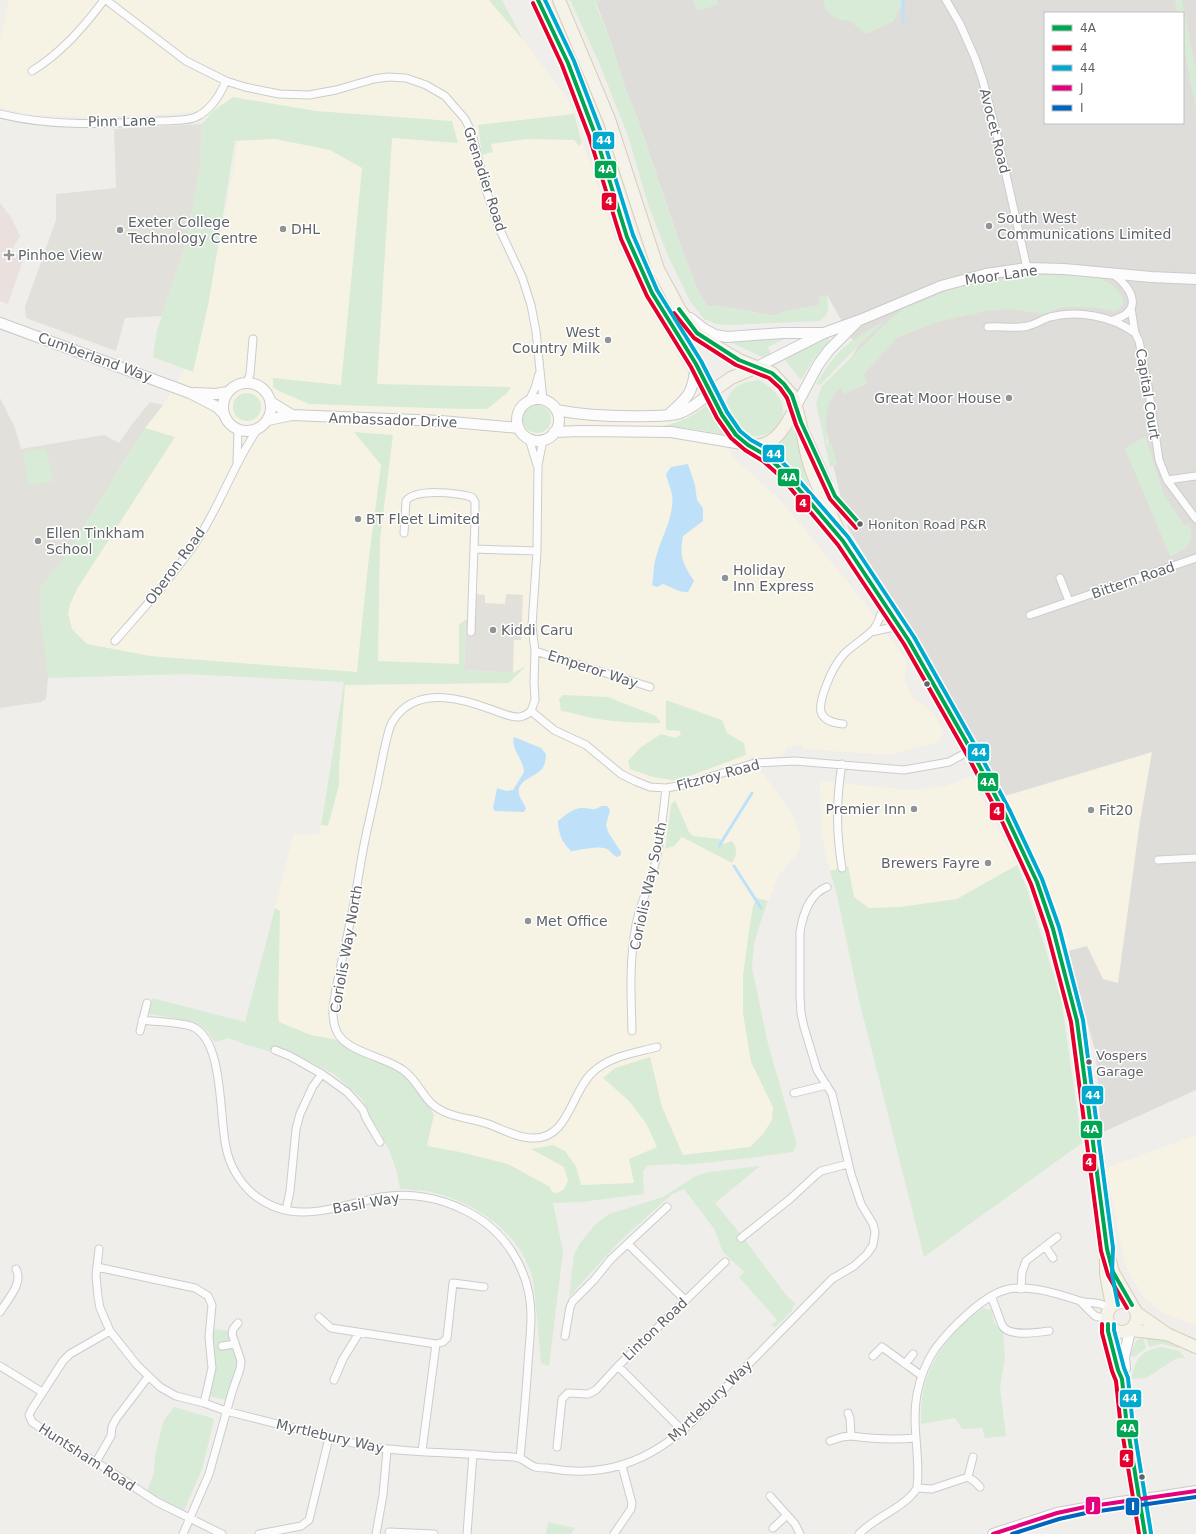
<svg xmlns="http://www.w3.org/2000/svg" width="1196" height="1534" font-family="'DejaVu Sans',sans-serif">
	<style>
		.commercial { fill: #f7f3e4 }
		.industrial { fill: #dfddda; fill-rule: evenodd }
		.education { fill: #e2e0da }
		.medical { fill: #eae0de }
		.green { fill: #d8ebd6 }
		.water { fill: #bfe0f9 }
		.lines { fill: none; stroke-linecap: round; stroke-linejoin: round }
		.stream { stroke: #bfe0f9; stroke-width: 3 }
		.street-casing { stroke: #cbcccc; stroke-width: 9 }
		.secondary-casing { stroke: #cacacb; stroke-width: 12 }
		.primary-casing { stroke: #d7ceb8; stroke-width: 14 }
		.street { stroke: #fdfcfc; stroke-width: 7 }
		.secondary { stroke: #fdfcfc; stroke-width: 10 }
		.primary { stroke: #f4f2e9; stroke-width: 12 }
		.secondary-bridge-casing { stroke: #cacacb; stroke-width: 12; stroke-linecap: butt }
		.secondary-bridge { stroke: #fdfcfc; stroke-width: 10 }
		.bus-1-casing { stroke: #fff; stroke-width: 7 }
		.bus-2-casing { stroke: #fff; stroke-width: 7 }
		.bus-3-casing { stroke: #fff; stroke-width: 7 }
		.bus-4-casing { stroke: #fff; stroke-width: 7 }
		.bus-5-casing { stroke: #fff; stroke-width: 7 }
		.bus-1 { stroke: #00a651; stroke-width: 4 }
		.bus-2 { stroke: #e4002b; stroke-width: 4 }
		.bus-3 { stroke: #00a9ce; stroke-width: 4 }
		.bus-4 { stroke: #e5007d; stroke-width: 4 }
		.bus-5 { stroke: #0065bd; stroke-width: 4 }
		.poi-dot { fill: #919496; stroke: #fff; stroke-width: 1.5 }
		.bus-dot { fill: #5f6368; stroke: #fff; stroke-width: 1.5 }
		.labels { text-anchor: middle; stroke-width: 3; stroke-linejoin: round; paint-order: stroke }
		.bus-label { font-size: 13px; fill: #5f6368; stroke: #fff; text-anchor: start }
		.street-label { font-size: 14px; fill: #5f6368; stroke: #fff }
		.poi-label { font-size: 14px; fill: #5f6368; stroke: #fff; text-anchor: start }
		.line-badge { stroke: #fff; stroke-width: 1.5 }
		.badge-label { font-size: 11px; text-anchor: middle; font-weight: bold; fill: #fff }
	</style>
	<rect width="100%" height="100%" fill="#efeeea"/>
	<!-- commercial -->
	<path class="commercial" d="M9 0H489L523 40 569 101 619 250 733 457 781 501 859 596 906 660 905 682 913 698 933 713 943 731 941 737 938 742 889 755 804 749 801 744 786 748 785 752 782 755 761 758 747 755 767 779 792 814 801 838 798 853 778 876 761 921 754 944 752 967 768 1044 797 1144 793 1152 750 1158 685 1165 673 1164 647 1166 643 1172 644 1194 581 1202 405 1154 411 1115 245 1022 294 834H319L344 682 149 656 87 644 72 629 68 614 70 604 77 589 174 438 145 428 163 405 185 369 193 372 209 300 239 138 194 111 168 114 95 117 35 115 5 109 0 106V41Z
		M1153 752 1140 821 1118 983 1103 979 1087 946 1068 951 1033 858 1005 796Z
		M971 776 1017 865 957 899 900 907 869 908 854 897 848 866 830 871 821 832 820 781 910 790 947 786Z
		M1196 1135V1326L1161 1312 1144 1297 1132 1278 1124 1260 1106 1168Z"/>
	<!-- industrial -->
	<path class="industrial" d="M595 0H1196V1090L1101 1133 1096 1054 1068 951 1087 946 1103 979 1118 983 1140 821 1152 752 1005 796 960 712 848 528 831 456 822 406 857 348 827 295 820 305 782 312 774 316 726 307 707 306 698 291 681 247 636 114 626 91 612 45ZM1045 13H1183V123H1045Z"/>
	<!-- education -->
	<path class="education" d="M202 124 200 166 191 218 184 250 162 316 125 318 116 351 26 318 25 307 56 220V194L116 188 114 129Z
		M0 398 15 428 21 449 104 435 119 443 133 423 150 402 163 405 145 428 63 560 40 588 47 653 48 678 46 699 41 702 0 708Z
		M476 594 485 595V603L505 604 506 594 523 595 521 640H514L513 673 464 670 466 620H474Z"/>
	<!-- medical -->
	<path class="medical" d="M0 203 11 217 20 236 12 250 23 260 8 304 0 301Z"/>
	<!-- green -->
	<path class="green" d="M489 0H502L523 40Z
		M570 0H601L595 3 612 45 626 91 636 114 681 247 698 291 707 306 726 307 774 316 782 312 820 305 818 297 827 295C828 307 831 313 819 321L729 325 716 324 704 319 690 301 669 258 649 207 628 136 600 65Z
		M693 0H717L718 5 697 11Z
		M823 0H904L894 21 866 34 850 21 839 20 826 11Z
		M1175 0H1182L1196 70V109L1183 45V13H1177Z
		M233 97 316 111 452 121 458 143 392 138 377 384 511 387 507 393 487 409H461L309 404 279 391 273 387V378L341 385 362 168 330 150 275 139 235 141 209 300 193 372 153 357 157 330 184 250 191 218 200 166 202 124 213 111Z
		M574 114 582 143 579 146 574 140 527 139 491 144 493 152 482 155 478 125Z
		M1049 275C1062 276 1087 275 1099 278 1112 282 1136 303 1115 311L1097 308 1075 307H1063L1043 314 1008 309 986 311 937 322 897 338 864 374 867 384 844 394 841 388C822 401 827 425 827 445L832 444 837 465 830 467 816 403 822 386 889 320 903 309 951 289 972 284 1017 277Z
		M885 321 854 350 820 385 816 384C822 375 827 366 834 358 845 344 868 329 885 321Z
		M791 336 768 347 771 353 762 357 728 341Z
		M829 337V341L813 360 801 380 784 359Z
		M759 380C813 411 762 450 744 432 740 428 738 423 735 419 732 414 728 409 726 403 731 386 743 382 759 380Z
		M233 407a14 14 0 1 1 28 0a14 14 0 1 1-28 0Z
		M706 405 726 435 693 429 662 426C679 422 693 417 706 405Z
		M523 419a14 14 0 1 1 28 0a14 14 0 1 1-28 0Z
		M145 428 175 437 77 589 70 604 68 614 72 629 87 644 150 656 357 672 368 565 381 465 354 432 393 435 380 540 378 661 459 664V624L466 620 464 670 513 673 526 666 509 683 345 685 339 769V785L328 826 321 825 344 682 186 674 48 678 40 617V588L63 560Z
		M793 428 810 489 807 490 794 472 770 450 775 448Z
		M1145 436 1164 495 1185 526 1189 524C1196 542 1187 550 1170 556L1125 449Z
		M46 448 53 481 29 486 23 452Z
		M563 695 608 697 656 716 661 723C638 723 614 722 592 718 581 716 572 712 561 711L559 699Z
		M666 700 722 720 727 733 744 743 746 755 677 781 653 777 630 769 628 761 641 747 661 734 676 738 681 734 680 731 666 730Z
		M675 800 689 832 693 836 720 839 724 844 732 841C738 849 737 855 732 863L682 837 674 846 665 849 671 805Z
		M1017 865 1027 889 1061 999 1082 1143 924 1257 859 1000 836 891 830 871 848 866 854 897 869 908 900 907 957 899Z
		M757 898 768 901 761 921 754 944 752 967 768 1044 797 1144 793 1152 750 1158 685 1165 673 1164 647 1166 643 1172 644 1194 581 1202 553 1203 563 1251 549 1366 541 1363C539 1345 538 1327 536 1309 535 1296 534 1282 530 1270 514 1228 473 1202 431 1192 421 1190 410 1190 400 1189L397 1172 388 1147 384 1142 382 1134 368 1115 369 1112 362 1099 334 1074 293 1053 276 1046 272 1052 247 1045 229 1038 215 1042C212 1038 207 1030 205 1029 196 1020 162 1016 149 1014L152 998 245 1022 275 908 280 911 278 1013 279 1022 311 1035 344 1041 355 1051 367 1059 395 1068 411 1078 431 1109 434 1115 427 1146 460 1152 508 1164 550 1187 552 1192 558 1193 564 1189 568 1181 564 1167 531 1149 553 1145 565 1151 576 1166 581 1185 634 1183 629 1159 657 1147 646 1123 629 1101 603 1078 615 1068 650 1057 662 1107 683 1155 750 1147 763 1134 772 1120 773 1107 751 1062 743 1013V976L748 938 753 906Z
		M760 1166 715 1203 742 1236 786 1295 796 1304 793 1306 792 1311 776 1327 771 1326 777 1320 739 1277 744 1272 723 1252 715 1230 684 1189 672 1194 618 1243 569 1297 574 1255 580 1243 596 1224 609 1214 663 1197 694 1177 709 1172Z
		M983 1308 992 1310 994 1323 1003 1332 1005 1357 1000 1388 1006 1436 985 1438 982 1428 962 1429 955 1418 921 1424C921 1412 921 1400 924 1388 929 1364 945 1342 962 1325 968 1319 976 1313 983 1308Z
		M213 1329 230 1331V1341L220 1344 222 1350 229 1348 232 1349C243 1366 232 1383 226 1400L209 1396 216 1362 212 1338Z
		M1146 1337 1167 1341 1179 1346V1348L1162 1344 1149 1347Z
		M1143 1338 1146 1348 1134 1357 1130 1356 1136 1341Z
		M1161 1347 1179 1351 1185 1358H1177L1146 1378 1131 1379C1137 1358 1138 1352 1161 1347Z
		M174 1407 212 1418 214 1420 202 1469 184 1511 159 1498 147 1491 154 1473 155 1456 162 1427 164 1420Z
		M548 1522 575 1528 571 1534H546Z"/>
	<!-- water -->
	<path class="water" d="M688 464 695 485 697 500 703 508V521L683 536C679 557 683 564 694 581L688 592C679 593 672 587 663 584L657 587 652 585C654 575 653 566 656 557 661 538 675 515 672 495 671 488 667 481 666 474L671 467Z
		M514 737 541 748 546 754C546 759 545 765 542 769 536 777 516 780 519 794 520 799 524 803 526 808L524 812 495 811 493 808 497 788 506 791 513 790 524 772C524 760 510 748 514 737Z
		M602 806H607L610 810 606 825 608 832 621 852V855L617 857C612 855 610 849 604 848 597 846 580 850 571 851 562 843 558 832 558 821 565 815 574 807 584 808 596 809 591 811 602 806Z"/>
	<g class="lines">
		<!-- stream -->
		<path class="stream" d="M903 23V0
			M719 846 752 793
			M734 866 761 908"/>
		<!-- street casing -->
		<g class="street-casing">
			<path id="street" d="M106 0 186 61 226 81 245 87 279 94 309 95 336 90 374 79 388 77 406 78 426 85 445 96 465 119 472 133 486 190 500 230 522 277 531 305 536 331 543 400
				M946 0 960 24 975 58 983 81 998 139 1027 268
				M32 71C61 53 83 28 104 0
				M0 114C51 127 106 124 158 121 170 120 187 122 198 116 211 109 220 95 226 81
				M1131 308 1135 333 1139 341 1148 386 1159 460 1167 480 1196 519
				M1113 320C1144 311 1133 289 1113 274
				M988 327C1000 326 1017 329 1028 326 1036 324 1043 319 1050 317 1078 310 1112 316 1135 333
				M247 383 250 374 253 339
				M529 401 535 388 539 374
				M807 435 828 482
				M529 439 537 465
				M237 462 238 430
				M1167 480 1196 476
				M404 533 406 501C416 488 457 493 472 497L475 502V519L471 632
				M474 549 537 551
				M1060 578 1069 601
				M1030 615 1196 558
				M871 632 898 626
				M115 641C143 609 172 577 196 542 220 506 233 465 257 430
				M535 651 650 687
				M531 711C528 714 524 716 520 717 511 718 499 712 490 709 463 699 424 688 400 712 395 717 391 723 389 730 383 751 380 773 375 794 372 809 368 825 365 840 360 864 357 889 352 913 347 938 341 963 336 989 335 996 333 1004 333 1011 333 1017 334 1026 337 1032 346 1052 386 1057 403 1070 415 1078 421 1093 431 1103 448 1119 471 1117 491 1125 504 1130 518 1138 532 1138 569 1140 571 1091 593 1072 610 1056 635 1053 657 1047
				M531 711 554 730 586 745 621 774 635 781 650 787 666 788 684 785 755 763 795 761 904 770 949 762 971 750
				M531 711 535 700 534 682 535 651 532 626 537 551 538 465 543 440
				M843 724C815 721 818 707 826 686 830 675 836 663 844 654 853 645 864 639 873 630 879 623 881 613 884 605
				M1158 860 1196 858
				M842 868C836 833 836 799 842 764
				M142 1020C155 1022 182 1022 193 1027 224 1041 219 1117 226 1147 229 1164 239 1182 253 1194 294 1228 338 1205 382 1197 410 1192 440 1198 464 1210 505 1229 531 1271 531 1316 531 1331 529 1348 528 1363 526 1395 523 1427 520 1458
				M140 1031 147 1003
				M632 1031C631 994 629 962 636 925 640 904 650 884 655 864 661 839 663 813 666 788
				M275 1050 290 1056 322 1074 313 1086 300 1114 296 1129 290 1191 286 1210
				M322 1074 347 1092 357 1103 363 1110 366 1118 380 1142
				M794 1093 827 1085
				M741 1238 790 1199 816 1175 821 1171 848 1164
				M628 1244 685 1300
				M1045 1246 1053 1258
				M99 1249 96 1275 98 1297 100 1308 110 1331 137 1365 160 1387 176 1396 204 1403 226 1411 365 1446C407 1453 450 1452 492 1456 501 1456 511 1456 519 1458 525 1460 529 1465 535 1467 539 1468 543 1468 547 1468 604 1479 650 1461 691 1423L832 1279 854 1266 867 1254 873 1245 875 1232 873 1224 861 1204 851 1174 832 1094 817 1070 804 1027 801 1013 800 996V932C803 914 809 894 827 887
				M97 1267 195 1288 208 1296 212 1305 209 1337 212 1368 204 1403
				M1021 1289 1022 1272 1026 1261 1057 1237
				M991 1296C995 1305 998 1315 1002 1325 1008 1338 1038 1332 1049 1331
				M1081 1302 1095 1316 1107 1319
				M0 1312C7 1300 24 1283 16 1269
				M319 1317 331 1328 436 1344
				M110 1331 70 1354 63 1361 32 1409 29 1415 32 1422 74 1451 96 1462 157 1502 222 1534
				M565 1336 570 1307 573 1301 594 1280 611 1259 667 1207
				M222 1346 235 1344
				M873 1356 882 1347 922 1376
				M905 1364 913 1354
				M0 1366 42 1392
				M618 1366 683 1431
				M334 1380 343 1359 359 1333
				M848 1413 850 1418 851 1436C873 1439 894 1440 916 1438
				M830 1441 842 1437 851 1436
				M557 1447 562 1399 568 1393 588 1394 596 1390 618 1366 725 1262
				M422 1451 436 1344 443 1342 447 1338 453 1283 484 1287
				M96 1462 111 1436 112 1427 116 1419 148 1377
				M968 1477 973 1457
				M917 1488 932 1489 968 1477 974 1481 980 1487
				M770 1496 795 1524 800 1534
				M773 1528 787 1515
				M389 1532 434 1534
				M183 1534 209 1474 232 1392 240 1369 241 1361 232 1334 233 1329 238 1323
				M259 1534 301 1526 309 1520 329 1438
				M376 1534 383 1495 387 1450
				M467 1534 473 1454
				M614 1534 631 1509 632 1503 622 1466
				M859 1534C876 1516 905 1508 917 1488 921 1458 911 1426 917 1394 920 1379 926 1362 935 1349 949 1330 985 1293 1009 1289 1031 1285 1059 1294 1080 1301 1085 1303 1090 1302 1095 1303 1100 1303 1105 1306 1110 1308"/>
		</g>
		<!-- secondary casing -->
		<g class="secondary-casing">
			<path id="secondary" d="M690 318 704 329 715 335 727 337 783 333H822
				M0 323 190 393 217 407 223 413
				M757 367 824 333 860 320 941 286 986 274 1027 268 1064 269 1151 277 1196 279
				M223 407a24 24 0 1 1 48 0a24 24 0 1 1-48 0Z
				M195 393 216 394 227 392
				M517 420a21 21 0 1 1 42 0a21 21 0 1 1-42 0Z
				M271 402 292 415
				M796 406 818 365 829 350 857 322
				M556 410C588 416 621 417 652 416 661 416 671 416 680 413 691 409 702 400 711 392
				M669 414C690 396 693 392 696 364
				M268 420 292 415 441 421 519 428
				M554 432 581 431 671 432 748 445
				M1108 1324V1331L1116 1358 1118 1370 1122 1379 1126 1418 1145 1534
				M1122 1379 1125 1368 1124 1357 1130 1331
				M1158 1497 1196 1491
				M993 1534 1057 1513 1120 1502"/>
		</g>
		<!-- primary casing -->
		<g class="primary-casing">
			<path id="primary" d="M538 0 568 63 595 134 627 237 652 293 696 364 722 415 736 435 748 445C774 450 786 426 796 407L792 395 772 373 739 360 717 347 697 333 680 310 658 269 609 119 559 0
				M711 392 731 378 757 367
				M796 407C803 428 804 451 812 472 836 533 870 589 909 641L971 750 1005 814 1037 882 1053 929 1077 1021 1107 1249 1113 1272 1132 1305
				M749 445 767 456 785 473 835 531
				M1106 1259V1274L1112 1306
				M1107 1317a15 15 0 1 1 30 0a15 15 0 1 1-30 0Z
				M1137 1313 1167 1334 1196 1347
				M1131 1330 1166 1334"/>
		</g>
		<!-- street -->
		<use href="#street" class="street"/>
		<!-- secondary -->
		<use href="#secondary" class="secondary"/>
		<!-- primary -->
		<use href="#primary" class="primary"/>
		<!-- secondary-bridge casing -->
		<g class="secondary-bridge-casing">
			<path id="secondary-bridge" d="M1120 1502 1158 1497"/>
		</g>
		<!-- secondary-bridge -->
		<use href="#secondary-bridge" class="secondary-bridge"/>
		<!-- bus-1 casing -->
		<g class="bus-1-casing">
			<path id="bus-1" d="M538 0 568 63 595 134 627 237 652 293 696 364 722 415 736 435 748 445 767 456 785 473 843 541 909 641 971 750 1005 814 1037 882 1053 929 1077 1021 1107 1249 1113 1272 1132 1305
				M679 309 697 333 739 360 772 373 784 384 792 395 801 422 835 496 860 524
				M1108 1324V1331L1118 1370 1122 1379 1126 1418 1145 1534"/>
		</g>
		<!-- bus-2 casing -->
		<g class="bus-2-casing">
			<path id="bus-2" d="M533 3 562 65 589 136 621 239 647 296 691 367 717 418 731 438 745 450 763 461 781 477 838 545 904 644 966 753 1000 817 1031 884 1047 931 1071 1022 1101 1251 1108 1275 1127 1308
				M674 313 694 338 736 365 769 378 780 388 787 398 796 425 830 499 856 528
				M1102 1324V1333L1112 1371 1116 1381 1120 1419 1139 1534"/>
		</g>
		<!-- bus-3 casing -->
		<g class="bus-3-casing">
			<path id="bus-3" d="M545 0 574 61 601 132 633 235 657 290 701 361 727 412 740 431 751 440 771 451 789 469 848 537 914 637 976 747 1010 811 1042 879 1059 927 1083 1020 1113 1248 1112 1274 1118 1305
				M1114 1324V1330L1124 1368 1128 1378 1132 1417 1151 1533"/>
		</g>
		<!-- bus-4 casing -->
		<g class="bus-4-casing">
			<path id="bus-4" d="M993 1534 1057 1513 1085 1507 1196 1491"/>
		</g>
		<!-- bus-5 casing -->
		<g class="bus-5-casing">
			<path id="bus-5" d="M1012 1534 1059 1519 1086 1513 1196 1497"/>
		</g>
		<!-- bus-1 -->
		<use href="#bus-1" class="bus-1"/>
		<!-- bus-2 -->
		<use href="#bus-2" class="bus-2"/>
		<!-- bus-3 -->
		<use href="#bus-3" class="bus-3"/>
		<!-- bus-4 -->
		<use href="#bus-4" class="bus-4"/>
		<!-- bus-5 -->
		<use href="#bus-5" class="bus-5"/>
	</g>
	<!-- markers -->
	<g class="poi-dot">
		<circle cx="989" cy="226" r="4"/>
		<circle cx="283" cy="229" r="4"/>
		<circle cx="120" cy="230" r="4"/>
		<path d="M7 249h4v4h4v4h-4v4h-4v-4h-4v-4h4z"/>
		<circle cx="608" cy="340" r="4"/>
		<circle cx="1009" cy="398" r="4"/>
		<circle cx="358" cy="519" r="4"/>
		<circle cx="38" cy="541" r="4"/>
		<circle cx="725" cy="578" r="4"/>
		<circle cx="493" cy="630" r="4"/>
		<circle cx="914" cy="809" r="4"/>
		<circle cx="1091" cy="810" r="4"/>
		<circle cx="988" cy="863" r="4"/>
		<circle cx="528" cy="921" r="4"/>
	</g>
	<g class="bus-dot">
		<circle cx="860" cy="524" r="3.5"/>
		<circle cx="927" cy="684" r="3.5"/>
		<circle cx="1089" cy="1062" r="3.5"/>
		<circle cx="1142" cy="1477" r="3.5"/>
	</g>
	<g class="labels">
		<!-- bus labels -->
		<g class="bus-label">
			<text x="868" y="529">Honiton Road P&amp;R</text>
			<text x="1096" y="1060">Vospers<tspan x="1096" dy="16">Garage</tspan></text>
		</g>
		<!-- street labels -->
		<g class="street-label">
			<text transform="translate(122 121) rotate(-1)" y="5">Pinn Lane</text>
			<text transform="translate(995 131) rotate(76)" y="5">Avocet Road</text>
			<text transform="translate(485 179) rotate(72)" y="5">Grenadier Road</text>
			<text transform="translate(1001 275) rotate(-8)" y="5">Moor Lane</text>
			<text transform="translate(95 357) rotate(20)" y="5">Cumberland Way</text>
			<text transform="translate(1148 394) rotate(81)" y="5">Capital Court</text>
			<text transform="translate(393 420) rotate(2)" y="5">Ambassador Drive</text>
			<text transform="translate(175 566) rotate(-54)" y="5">Oberon Road</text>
			<text transform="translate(1133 580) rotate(-19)" y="5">Bittern Road</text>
			<text transform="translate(593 669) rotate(18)" y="5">Emperor Way</text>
			<text transform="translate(718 775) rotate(-15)" y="5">Fitzroy Road</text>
			<text transform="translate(648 886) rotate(-78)" y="5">Coriolis Way South</text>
			<text transform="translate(346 949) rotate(-80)" y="5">Coriolis Way North</text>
			<text transform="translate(366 1203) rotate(-10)" y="5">Basil Way</text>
			<text transform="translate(655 1329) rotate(-44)" y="5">Linton Road</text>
			<text transform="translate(710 1401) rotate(-44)" y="5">Myrtlebury Way</text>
			<text transform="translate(330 1436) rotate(13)" y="5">Myrtlebury Way</text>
			<text transform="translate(87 1457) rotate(33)" y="5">Huntsham Road</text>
		</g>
		<!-- poi labels -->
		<g class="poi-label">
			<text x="997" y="223">South West<tspan x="997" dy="16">Communications Limited</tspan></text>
			<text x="128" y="227">Exeter College<tspan x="128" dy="16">Technology Centre</tspan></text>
			<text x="291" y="234">DHL</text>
			<text x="18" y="260">Pinhoe View</text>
			<text x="600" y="337" text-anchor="end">West<tspan x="600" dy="16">Country Milk</tspan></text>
			<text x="1001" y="403" text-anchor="end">Great Moor House</text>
			<text x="366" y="524">BT Fleet Limited</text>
			<text x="46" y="538">Ellen Tinkham<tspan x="46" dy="16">School</tspan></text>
			<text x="733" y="575">Holiday<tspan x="733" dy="16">Inn Express</tspan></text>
			<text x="501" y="635">Kiddi Caru</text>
			<text x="906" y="814" text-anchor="end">Premier Inn</text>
			<text x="1099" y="815">Fit20</text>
			<text x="980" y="868" text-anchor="end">Brewers Fayre</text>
			<text x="536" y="926">Met Office</text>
		</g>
	</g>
	<g class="line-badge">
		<rect x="592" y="131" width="23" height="19" rx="4" fill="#00a9ce"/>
		<rect x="594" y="160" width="23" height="19" rx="4" fill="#00a651"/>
		<rect x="601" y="192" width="16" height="19" rx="4" fill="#e4002b"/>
		<rect x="762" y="444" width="23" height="19" rx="4" fill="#00a9ce"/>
		<rect x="777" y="468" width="23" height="19" rx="4" fill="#00a651"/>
		<rect x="795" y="494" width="16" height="19" rx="4" fill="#e4002b"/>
		<rect x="967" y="743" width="23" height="19" rx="4" fill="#00a9ce"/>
		<rect x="977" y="772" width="22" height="20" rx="4" fill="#00a651"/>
		<rect x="989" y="802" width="16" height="19" rx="4" fill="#e4002b"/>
		<rect x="1081" y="1085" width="23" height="20" rx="4" fill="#00a9ce"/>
		<rect x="1080" y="1120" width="23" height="19" rx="4" fill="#00a651"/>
		<rect x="1082" y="1153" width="15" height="19" rx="4" fill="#e4002b"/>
		<rect x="1119" y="1389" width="23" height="19" rx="4" fill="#00a9ce"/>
		<rect x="1116" y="1419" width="23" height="19" rx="4" fill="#00a651"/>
		<rect x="1119" y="1449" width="15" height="19" rx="4" fill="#e4002b"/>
		<rect x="1085" y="1496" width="16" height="19" rx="4" fill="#e5007d"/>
		<rect x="1125" y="1497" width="15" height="19" rx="4" fill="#0065bd"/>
	</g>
	<g class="badge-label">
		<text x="604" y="144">44</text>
		<text x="606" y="173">4A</text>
		<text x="609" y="205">4</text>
		<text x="774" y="458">44</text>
		<text x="789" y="481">4A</text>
		<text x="803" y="507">4</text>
		<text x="979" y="756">44</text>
		<text x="988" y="786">4A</text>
		<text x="997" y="815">4</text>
		<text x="1093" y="1099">44</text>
		<text x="1091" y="1133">4A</text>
		<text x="1089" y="1166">4</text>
		<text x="1130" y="1402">44</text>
		<text x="1128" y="1432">4A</text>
		<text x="1126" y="1462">4</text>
		<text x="1093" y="1510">J</text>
		<text x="1133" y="1510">I</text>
	</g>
	<!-- legend -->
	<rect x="1044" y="12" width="140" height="112" fill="#ffffff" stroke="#bfc1c3"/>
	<rect x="1052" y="25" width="20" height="6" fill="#00a651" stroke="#bfc1c3"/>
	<text x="1080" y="32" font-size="12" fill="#5f6368">4A</text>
	<rect x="1052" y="45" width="20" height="6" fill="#e4002b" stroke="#bfc1c3"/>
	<text x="1080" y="52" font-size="12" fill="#5f6368">4</text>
	<rect x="1052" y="65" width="20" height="6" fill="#00a9ce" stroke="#bfc1c3"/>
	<text x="1080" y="72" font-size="12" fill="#5f6368">44</text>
	<rect x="1052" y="85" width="20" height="6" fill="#e5007d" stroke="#bfc1c3"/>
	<text x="1080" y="92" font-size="12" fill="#5f6368">J</text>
	<rect x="1052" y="105" width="20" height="6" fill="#0065bd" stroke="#bfc1c3"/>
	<text x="1080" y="112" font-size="12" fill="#5f6368">I</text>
</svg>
